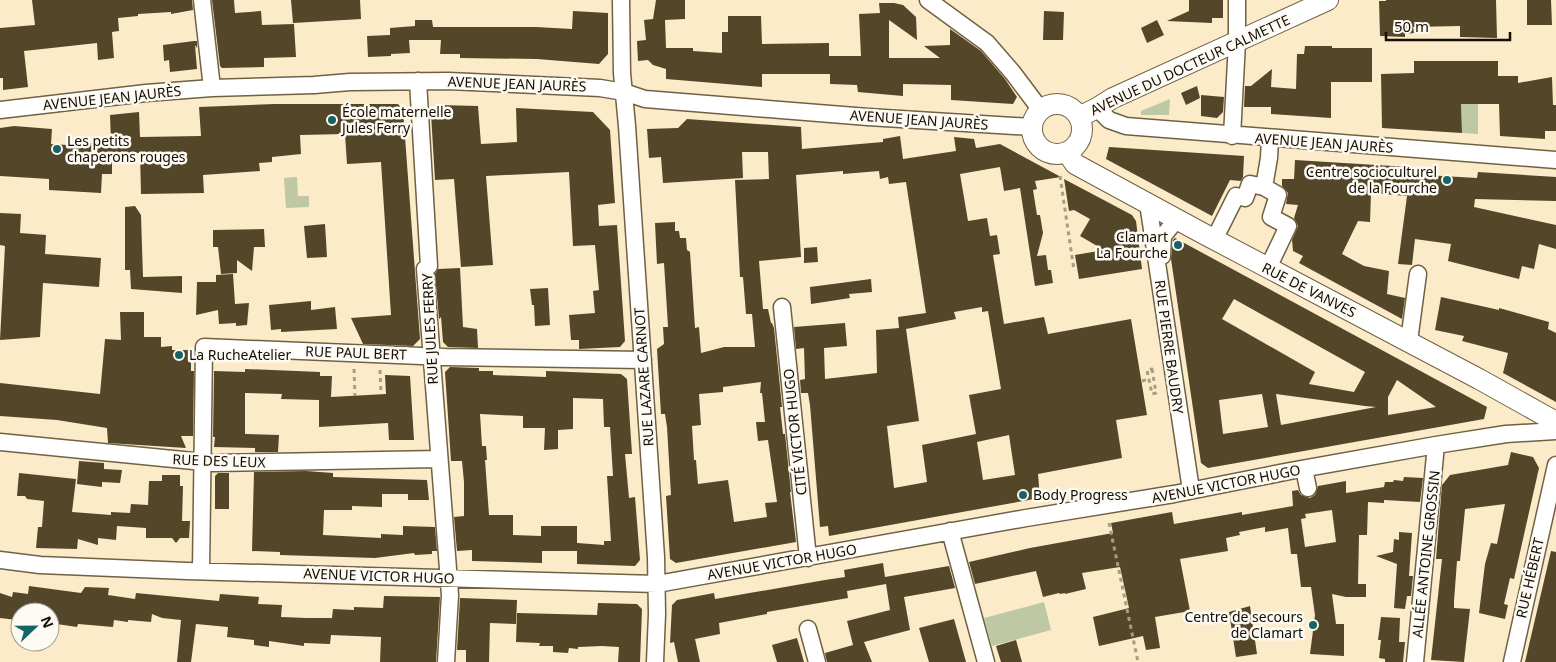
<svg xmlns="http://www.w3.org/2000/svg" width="1556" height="662" font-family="'Noto Sans',sans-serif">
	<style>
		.green { fill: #bec8a5 }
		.building { fill: #544629; fill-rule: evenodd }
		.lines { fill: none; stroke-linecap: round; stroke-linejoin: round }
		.minor-casing { stroke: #706143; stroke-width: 19 }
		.major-casing { stroke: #706143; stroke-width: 22 }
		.path { stroke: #a99c83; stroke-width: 3; stroke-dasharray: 4 4; stroke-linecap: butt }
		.minor { stroke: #fff; stroke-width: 16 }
		.major { stroke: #fff; stroke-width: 20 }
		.poi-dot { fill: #166565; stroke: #fdfaf3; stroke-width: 2 }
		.labels { text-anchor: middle; stroke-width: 5; stroke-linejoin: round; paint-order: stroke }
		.street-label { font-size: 14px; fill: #140e04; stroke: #fdfaf3 }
		.poi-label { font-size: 14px; fill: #140e04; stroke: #fdfaf3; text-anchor: start }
	</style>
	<rect width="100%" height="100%" fill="#fcebc9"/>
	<!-- green -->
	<path class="green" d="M1170 99 1169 115H1141V111Z
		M1461 104H1478V134L1462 133Z
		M297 177 298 196H309V207L286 208 284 178Z
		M1044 602 1051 630 992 646 984 618Z"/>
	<!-- building -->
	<path class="building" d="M32 0H192L193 10 171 14V12L138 14V16L118 18 119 31 112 32 114 58 98 60 97 43 24 51 28 87 3 90V78H0V28L35 25Z
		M212 0H234L235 13 261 11 262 25 294 24 296 57 264 58V67L222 68 220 66Z
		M291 0H360L361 19 293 23Z
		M656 0H685V19L665 20 666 48H693V51L722 53V32H728V16H761L762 44 829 43V56H861L859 14 880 13 879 3H894L903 5 916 17 917 40 889 20V58H940L924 46 950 45V29L981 51 1005 79 1017 97 1013 104 951 100V85L903 84V96L858 92 857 85 830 84V74H762V87L666 79V69L653 65 648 60 638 61 637 41 646 40 644 20 653 19Z
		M1189 0H1223V18H1212V23L1167 21 1189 11Z
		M1386 0H1496L1497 38 1460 37V26L1413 27 1414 33 1405 34V37L1380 36 1379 1H1386Z
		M1527 0H1551L1552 25H1527Z
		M573 11 608 13V54L599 64 537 59 460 58V54H440L441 40H409L410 53 391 54V56L368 57 367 36 390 35V28L415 26V20H432L433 27H536L572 29Z
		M1044 11 1064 12 1063 40H1043Z
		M1157 20 1164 35 1147 43 1141 28Z
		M194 41H197V48L195 45 197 69 170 72 169 60 164 61 163 45Z
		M1305 46H1332V48H1372V82H1331V118L1271 114V107H1244L1245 86H1251L1272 69 1271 87 1296 89 1297 54H1304Z
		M1414 61H1498V76H1518V83L1552 77 1553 105H1556V131H1545V139L1500 136 1499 104H1461L1462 133 1382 128 1381 74 1414 73Z
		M1197 86 1200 98 1186 105 1181 93Z
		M1201 95 1224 97 1223 112 1217 118 1201 116Z
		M275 104H398L403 110 420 339 413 346 363 344 351 318 391 315 381 162 347 164 345 134 300 135 301 154 272 157V162L259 163 260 171 203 175 204 193 141 194 140 153H112V174H102L101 193 49 190V179L0 176V128L14 126 52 129 51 144 84 146 85 143H98L99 141 111 142 110 115 139 112 140 137 201 136 199 107Z
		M438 105 478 106 481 144 517 142 516 108 593 112 610 130 615 203 598 205 599 226 617 225 625 341 620 347 579 349V340H571L569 315 595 313 593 291 599 290 595 245 573 246 569 172 486 176 493 265 461 267 454 179 435 180 431 114Z
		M687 119 801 127 802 149 883 142V139L900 136 903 159 956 151 954 137 974 139 976 148 1000 144 1061 177 1035 181 1037 189 1033 190 1037 215H1040L1043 233 1037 256 1046 255 1048 270H1051L1053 283 1035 286 1020 188 1004 191 1000 167 960 174 968 221 987 218 990 236 997 235 1000 254 993 255 1004 324 1044 317 1048 334 1131 319 1147 415 1116 420 1122 458 1038 474 1040 498 829 536 828 526 820 527 810 405 808 393H801L800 380 805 379 804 348 796 349 794 327 845 323 847 346 824 348 825 379 877 373 876 330 899 328 898 317 926 313 906 182 889 184 888 177 880 179 879 171 843 174V171L831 172 796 175 801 257 759 261 763 309H768L771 323H772L774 328 782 407H780L783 434H785L791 492H790L796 542 676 563 670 559 666 496 671 495 667 427 665 414H661L657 349 664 344 663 327H668L667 310 664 263 657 264 655 223 675 222V231H679L680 238H686L687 250 690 252 695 328 699 327 701 353 724 347H755L752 314H746L743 277H740L735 180 769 179 768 152H742L743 178 663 183 661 157 649 158 647 129 678 128ZM982 307V312L988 311 1001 389 969 395 976 434 922 445 927 482 894 488 887 426 919 421 906 329 956 319 954 312ZM761 382 760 393H762L765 422H756L758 441 768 440 777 502 765 503 767 517 734 522 728 480 698 484 696 460H694L692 426 701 425 699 394 723 392V387ZM1009 435 1015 475 983 480 977 442Z
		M1109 147 1244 156 1243 177 1241 181 1230 180 1212 216 1106 159Z
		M1295 160 1425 168V175L1477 178 1478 172 1556 177V201L1475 199 1474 207 1556 225V249L1539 244 1534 269 1522 266 1519 279 1448 261 1451 244 1415 239 1412 265 1398 264 1407 196 1371 193 1370 222 1358 221 1342 254 1364 266 1389 271 1387 294 1405 298 1402 319 1299 263 1303 256 1293 251 1292 240 1298 226 1294 218 1298 205 1286 204 1288 193 1282 186V179H1294Z
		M1064 179 1132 215 1136 221 1142 269 1079 279 1075 255 1104 250 1080 236 1090 219 1074 210 1069 211Z
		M135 206 141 215 143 277 182 276V293L131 289 130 270H125V207Z
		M0 213 21 214 20 233 46 235 45 254 101 258 99 287 43 283 40 337 0 340 5 246 0 245Z
		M325 224 327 257 307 258 304 226Z
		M264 229 265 247H254L252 271 237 260V273L221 274 218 247H213V230Z
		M1175 238 1487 407 1484 419 1208 468 1201 463 1171 259 1173 240ZM1234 299 1365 372 1354 392 1309 384 1315 372 1222 319ZM1397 380 1436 407 1388 415V397ZM1262 394 1268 427 1223 434 1219 400ZM1276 394 1365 406 1376 407 1281 425Z
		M817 247 818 262 804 263V248Z
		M460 268 463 327 477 329 478 348 448 347 443 342 441 317 439 319 435 274 438 269Z
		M233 274 235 304 249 303 247 325 236 326V323L219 324 218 310 196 315 197 282H216V275Z
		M871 279 872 292 849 294 850 298 811 304 810 287Z
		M548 288 550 325 535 326 534 305H532L530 289Z
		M1441 297 1499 310V308L1549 322 1548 329 1556 333V402L1503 373 1508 353 1462 341 1464 336 1435 330Z
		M311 301V310L335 307 337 329 281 332V329L271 330 269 305Z
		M120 312H144V337H161V347L172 346V350H191V371H194L193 436H181L186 448 108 443 107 428 57 420 0 416V383L100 394 105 339 121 340Z
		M450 367 479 368V371H493V375L546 377V371L621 374 627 379 632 454H625L629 498 635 497 640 560 635 566 577 564V543L604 545V541H611L607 476H613L610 427H604L603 399 573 398V429L558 430V449L544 450 545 428H523V416L480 414 482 446H486L487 460H485L489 515H513V535L541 536V526H577V551H542V563L472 561V550L457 551 454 517 464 516V482L462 461H451L445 372Z
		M245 369 320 372V376H332L331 397 386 394 385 375 410 376 414 440H389L388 423 319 427V400L281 399 282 394 245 393V434L279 435 278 452H255V448L214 447 215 437H213L214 371 245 372Z
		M1511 452 1533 457 1539 468 1514 579 1510 578 1504 604 1508 605 1505 619 1479 613 1485 564 1491 543 1497 544 1505 504 1465 509 1460 561H1457L1454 601V608L1470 609 1464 662 1431 660 1442 559H1436L1442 485 1450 475 1508 465Z
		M79 461 104 463V469L122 470 120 483 102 482V487L77 484Z
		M306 471 333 473V477L427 480 429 500H408V494H382V507L352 506V510H324L323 535 381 538V534L403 535V526L435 527 437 551H432V554L415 555 414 553 375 558 280 555V552L252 551 254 472Z
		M19 473 76 479 72 512 111 515V512L130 513 131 504 148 505 149 481H162V475H180V486H183L182 521H190L189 538H180L176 543 172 538H146V528L117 526 116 540 98 538V545L78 539 77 549 36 548 38 527H42L44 501 27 499 25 496H17Z
		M218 473H229V509H215V476Z
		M1404 477 1423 478 1420 502 1384 500V503L1368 502 1367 535H1359L1358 584H1366V597H1346L1332 594 1336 624H1344V656L1310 654 1315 615 1311 587H1301L1297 554H1291L1288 528 1265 532V527L1239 532 1240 535 1226 538 1228 551 1180 559 1190 611 1155 617 1160 648 1146 650 1143 636 1099 646 1093 617 1129 608 1120 567 1082 573 1086 589 1065 594V593L1060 594 1059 593 1043 597 1036 571 975 584 969 562 1030 548 1113 533 1111 523 1172 512 1174 524 1242 512V515L1293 506 1292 491 1298 490 1301 495 1310 498 1315 495 1318 486 1346 481V493L1384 487 1385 482H1393L1394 480 1403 481ZM1332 510 1336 542 1305 547 1301 519 1306 518 1305 514Z
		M1399 532 1412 533 1409 576H1413L1411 596H1407L1405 609 1394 608 1397 564 1376 556 1393 552 1394 539 1399 540Z
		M1551 551 1556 552V662H1525Z
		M883 563 886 584 847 591 848 598 767 612V614L719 623 720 634 695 639 700 662H678L674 642 670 643 672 605 677 600 714 593 715 599 825 580 845 577 844 570Z
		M949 566 955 588 904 597 910 630 864 642 872 662H827L825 653 853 645 847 621 890 610 885 577Z
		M29 586 81 593 85 587 109 588 108 595 135 599 136 593 219 601 220 594 259 597 258 604 282 605 281 617 307 618H332L333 609 354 610V607L383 608 384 596 440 597 436 662H380L381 637 331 635 330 644 304 643V646L269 641V647L254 645V640L227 637 228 627 196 624 191 662H177L181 620 162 618 152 614 151 622 128 620V622L114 620 113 627 78 624 77 627 50 623V612H20V614H18L17 620 0 618V593L12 597 13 592 28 594Z
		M460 598 517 600 516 624 490 623 489 662H466V650H457Z
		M598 603 637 604 642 609 640 662H618L619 647 602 646 578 647V649L569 648 568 653 553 652V646H539L540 643 516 642 517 613 597 615Z
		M1250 606 1257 654 1236 657 1229 612Z
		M1381 617 1400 618 1399 642H1405L1403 662H1385V659L1379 658 1381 640H1378Z
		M954 619 966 662H929L919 628Z
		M797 638 804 662H777L772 645Z
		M1016 640 1022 662H1001L996 646Z"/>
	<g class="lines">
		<!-- minor casing -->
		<g class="minor-casing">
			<path id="minor" d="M202 0 212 88
				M621 0 622 73 627 126 656 557 657 614 655 662
				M928 0 987 43 1013 73 1040 109
				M418 81 429 266 425 269 450 595 446 662
				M1097 108 1109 120 1126 126 1556 160
				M0 110 146 93 212 88 314 85 350 82 448 81 600 88 624 92 645 99 868 117 1032 127
				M1232 136 1237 42V0
				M1148 203 1191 490
				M1214 240 1236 196 1245 198 1250 184 1264 187
				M1162 256 1163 236 1177 219
				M1268 268 1288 226 1271 217 1278 195 1264 187 1269 158 1270 138
				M782 307 808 558
				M1409 341 1418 274
				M0 442 214 463 439 459
				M1304 469 1308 488
				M950 531 986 662
				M0 560 40 565 187 571 657 584 1026 518 1174 494 1290 471 1436 445 1506 434 1556 431
				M201 571 204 347 445 357 643 360
				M808 629 817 662
				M1415 662 1436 445
				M1512 662 1556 465"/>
		</g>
		<!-- major casing -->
		<g class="major-casing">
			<path id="major" d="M1032 129a25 25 0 1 1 50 0a25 25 0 1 1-50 0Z
				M1079 117 1097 108 1113 98 1328 0
				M1067 152 1075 164 1204 234 1479 379 1556 422"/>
		</g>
		<!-- path -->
		<path class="path" d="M1060 176 1074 270
			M354 369 355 396
			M1152 369 1156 393 1152 394 1147 370Z
			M380 370 381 394
			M1142 381 1149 379
			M1109 523 1138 662"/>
		<!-- minor -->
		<use href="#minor" class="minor"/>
		<!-- major -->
		<use href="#major" class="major"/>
	</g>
	<!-- markers -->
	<g class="poi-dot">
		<circle cx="332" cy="120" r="5"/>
		<circle cx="57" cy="149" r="5"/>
		<circle cx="1447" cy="180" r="5"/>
		<circle cx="1178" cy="245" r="5"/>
		<circle cx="179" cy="355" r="5"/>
		<circle cx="1023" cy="495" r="5"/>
		<circle cx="1313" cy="625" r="5"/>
	</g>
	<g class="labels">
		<!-- street labels -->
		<g class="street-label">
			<text transform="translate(1190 65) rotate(-25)" y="5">AVENUE DU DOCTEUR CALMETTE</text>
			<text transform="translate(517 84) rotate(2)" y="5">AVENUE JEAN JAURÈS</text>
			<text transform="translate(112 98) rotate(-6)" y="5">AVENUE JEAN JAURÈS</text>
			<text transform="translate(919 120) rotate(4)" y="5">AVENUE JEAN JAURÈS</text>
			<text transform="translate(1324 143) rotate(4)" y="5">AVENUE JEAN JAURÈS</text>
			<text transform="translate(1309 290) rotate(27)" y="5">RUE DE VANVES</text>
			<text transform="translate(430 329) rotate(-93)" y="5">RUE JULES FERRY</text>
			<text transform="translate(1169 347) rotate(82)" y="5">RUE PIERRE BAUDRY</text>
			<text transform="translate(356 353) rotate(2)" y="5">RUE PAUL BERT</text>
			<text transform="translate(644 377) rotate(-94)" y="5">RUE LAZARE CARNOT</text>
			<text transform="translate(795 432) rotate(-96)" y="5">CITÉ VICTOR HUGO</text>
			<text transform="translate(219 461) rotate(2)" y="5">RUE DES LEUX</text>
			<text transform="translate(1226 484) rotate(-11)" y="5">AVENUE VICTOR HUGO</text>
			<text transform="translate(1426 554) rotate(-84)" y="5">ALLÉE ANTOINE GROSSIN</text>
			<text transform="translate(782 562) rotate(-10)" y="5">AVENUE VICTOR HUGO</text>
			<text transform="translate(379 576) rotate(2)" y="5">AVENUE VICTOR HUGO</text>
			<text transform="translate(1530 578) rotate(-77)" y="5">RUE HÉBERT</text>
		</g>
		<!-- poi labels -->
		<g class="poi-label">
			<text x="342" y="117">École maternelle<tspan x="342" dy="16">Jules Ferry</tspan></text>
			<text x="67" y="146">Les petits<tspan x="67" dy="16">chaperons rouges</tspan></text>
			<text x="1437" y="177" text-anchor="end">Centre socioculturel<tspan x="1437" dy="16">de la Fourche</tspan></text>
			<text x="1168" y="242" text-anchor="end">Clamart<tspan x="1168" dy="16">La Fourche</tspan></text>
			<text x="189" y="360">La RucheAtelier</text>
			<text x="1033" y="500">Body Progress</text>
			<text x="1303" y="622" text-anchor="end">Centre de secours<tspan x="1303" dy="16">de Clamart</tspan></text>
		</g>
	</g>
	<!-- north arrow -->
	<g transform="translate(35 627) rotate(68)"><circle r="24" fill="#fdfaf3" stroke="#a09c93"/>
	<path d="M0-4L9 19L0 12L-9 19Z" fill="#166565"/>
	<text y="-8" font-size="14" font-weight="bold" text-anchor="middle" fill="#140e04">N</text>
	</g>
	<!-- scale -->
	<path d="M1386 32v8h124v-8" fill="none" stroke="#140e04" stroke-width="2.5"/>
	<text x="1394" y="32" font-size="15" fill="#140e04" stroke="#fdfaf3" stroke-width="4" paint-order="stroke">50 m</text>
</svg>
